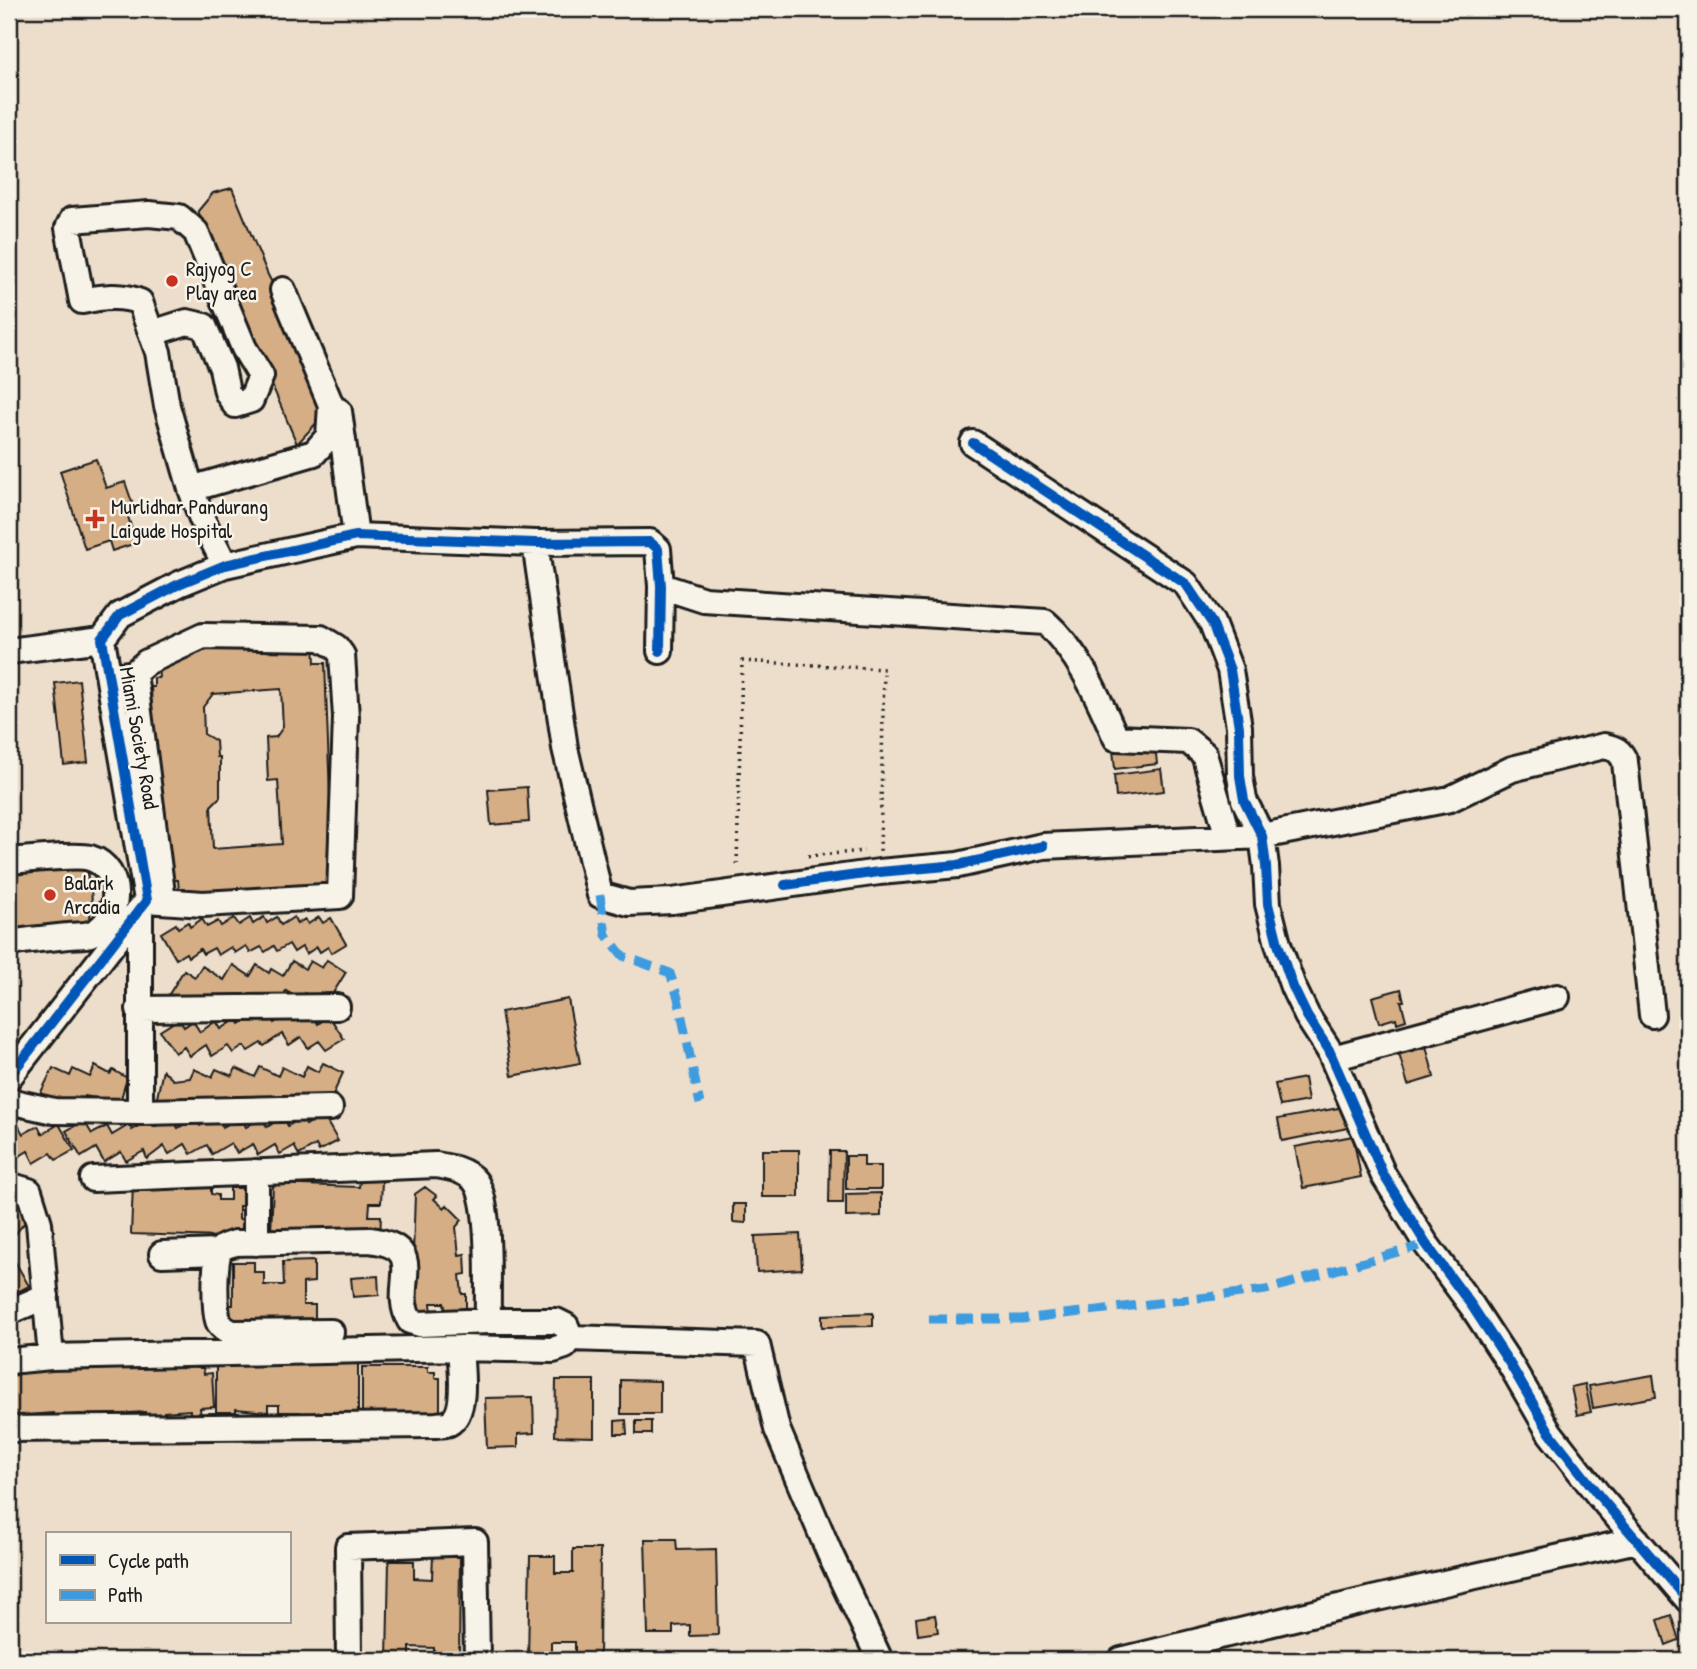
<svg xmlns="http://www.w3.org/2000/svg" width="1697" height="1669" font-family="'Patrick Hand',sans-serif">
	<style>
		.building { fill: #d5ae86; stroke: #1c1c1c; stroke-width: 2; fill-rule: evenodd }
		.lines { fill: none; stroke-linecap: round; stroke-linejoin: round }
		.minor-casing { stroke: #1c1c1c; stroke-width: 30 }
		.path { stroke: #1c1c1c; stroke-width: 3.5; stroke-dasharray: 2 5; stroke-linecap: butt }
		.minor { stroke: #f7f3e8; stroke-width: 24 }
		.quiet { stroke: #3c9bdf; stroke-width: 9; stroke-dasharray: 18 9; stroke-linecap: butt }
		.cycleway-casing { stroke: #f7f3e8; stroke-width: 15 }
		.cycleway { stroke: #0057b8; stroke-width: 10 }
		.poi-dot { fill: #c8321e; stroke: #f7f3e8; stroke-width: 2.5 }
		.labels { text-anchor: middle; stroke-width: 5; stroke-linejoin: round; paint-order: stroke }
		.poi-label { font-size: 21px; fill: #1c1c1c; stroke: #f7f3e8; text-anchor: start }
		.street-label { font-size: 21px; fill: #1c1c1c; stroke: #f7f3e8 }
	</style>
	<rect width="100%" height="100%" fill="#eddecb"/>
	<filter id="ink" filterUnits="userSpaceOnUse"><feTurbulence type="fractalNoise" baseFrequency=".0143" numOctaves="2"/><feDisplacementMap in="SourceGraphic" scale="14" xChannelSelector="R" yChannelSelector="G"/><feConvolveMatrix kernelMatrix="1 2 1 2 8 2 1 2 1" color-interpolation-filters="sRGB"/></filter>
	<g filter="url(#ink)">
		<!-- building -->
		<path class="building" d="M232 188 268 275 285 307 322 417 297 444 198 211 213 193Z
			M96 459 106 488 125 482 134 508 126 510 136 543 112 551 109 541 85 549 60 471Z
			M314 643 315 663H325L333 877 316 894 192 899V890H179L178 880H170L158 857 151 687H154V678H159L158 667 168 666V657L187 648ZM281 689 283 727 276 737 266 738 268 781 278 780 282 844 213 849 211 806 220 797V757H217L216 741 204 734 203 707 213 694Z
			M79 680 88 762 64 765 55 683Z
			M1155 744 1157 764 1115 769 1113 750Z
			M1161 769 1164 791 1116 797 1114 775Z
			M527 787 529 822 491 825 488 790Z
			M87 866 88 879H98L99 888H91L92 903 99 902 100 912 90 913 91 926 9 934V873Z
			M264 917 267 923 277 917 281 925 294 917 297 924 305 919 308 924 319 917 323 923 331 918 346 944 331 953 328 947 320 952 317 947 306 954 302 947 294 952 289 944 277 951 274 946 265 952 261 947 250 953 246 946 235 953 231 947 218 955 214 948 203 954 200 949 188 957 186 953 176 959 161 933 176 924 178 928 188 922 190 927 202 919 207 927 218 921 221 926 234 918 239 925 250 918 253 924Z
			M327 960 346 972 330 998 321 992 316 999 305 993 300 1000 286 991 277 1005 254 994 248 1004 234 995 226 1007 187 1008 168 996 184 970 195 977 202 966 224 980 233 965 250 976 257 965 269 973 271 969 283 976 292 961 305 969 310 961 322 968Z
			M1401 989 1404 1001H1401L1406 1020 1397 1023 1396 1018 1379 1023 1372 997Z
			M568 999 580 1063 512 1076 501 1012Z
			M292 1011 299 1022 312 1013 318 1024 329 1016 344 1039 326 1050 319 1041 308 1048 301 1037 289 1045 282 1034 264 1046 261 1043 248 1051 244 1046 233 1053 228 1046 212 1056 206 1045 190 1056 184 1047 175 1053 160 1031 179 1019 184 1027 193 1021 200 1032 216 1021 221 1029 237 1019 240 1024 252 1017 254 1021 267 1012 274 1023Z
			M1426 1046 1434 1077 1408 1085 1399 1054Z
			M323 1063 343 1073 330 1101 318 1095 313 1104 294 1095 289 1105 271 1096 267 1105 247 1096 243 1105 223 1106 205 1098 201 1107 185 1099 181 1107 156 1102 163 1070 173 1080 190 1078 194 1069 212 1077 216 1069 232 1076 236 1068 255 1077 260 1067 278 1076 282 1067 302 1077 307 1066 318 1072Z
			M95 1066 110 1074 113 1070 127 1078 120 1102 85 1096 80 1107 62 1099 59 1105 39 1096 53 1068 70 1076 73 1069 90 1077Z
			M1304 1078 1308 1101 1280 1106 1275 1084Z
			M1344 1107 1348 1128 1282 1141 1278 1119Z
			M323 1115 338 1141 319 1151 316 1145 299 1155 294 1146 280 1154 275 1145 258 1155 253 1144 237 1153 231 1143 212 1154 207 1145 191 1154 185 1144 169 1154 164 1146 147 1159 144 1151 126 1161 121 1152 104 1162 96 1148 81 1157 66 1131 84 1121 92 1134 107 1126 112 1135 129 1125 132 1130 150 1119 155 1127 172 1117 178 1128 195 1118 200 1126 217 1116 223 1127 241 1117 246 1127 262 1118 267 1127 283 1117 288 1126 302 1118 306 1125Z
			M17 1123 23 1134 38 1126 42 1134 59 1124 74 1150 56 1160 51 1153 34 1163 28 1151 13 1160 9 1152V1128Z
			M1353 1136 1361 1177 1303 1188 1295 1147Z
			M762 1150H799V1197H762Z
			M830 1151H844L843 1203H829Z
			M846 1156H864V1166H881V1189H846Z
			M360 1181H382L381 1203H370L369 1216H381L380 1238 271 1234 273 1184 359 1187Z
			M133 1184 211 1187V1194L218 1195V1200H230V1188H250L249 1206H239V1219L251 1220 250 1238 131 1234Z
			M425 1187 437 1196 434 1199 444 1208 447 1205 462 1220 456 1227 459 1255 465 1254 466 1274 460 1275 462 1294H466V1312H446L444 1303H431L432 1315 411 1314 415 1194Z
			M881 1193V1216L846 1217V1194Z
			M9 1198 30 1216 9 1242Z
			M733 1204H746V1223L733 1222Z
			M800 1234 802 1269 757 1272 755 1236Z
			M9 1251 29 1286 10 1296 9 1294Z
			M314 1261V1282L303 1283V1305H315V1319H306V1327L223 1322V1305H233V1262H254V1272H264V1285H284L283 1262Z
			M378 1276 379 1295 353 1297 351 1278Z
			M873 1313V1326L822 1327V1315Z
			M216 1358H351V1364H358V1417H300V1412H279V1405H268V1412L236 1409V1412H216Z
			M195 1359 196 1368H203L204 1374 212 1373 214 1407 200 1408 201 1419 190 1420V1410L164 1412V1421L145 1423V1412L129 1413 130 1422 115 1423V1415L103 1416V1424L84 1425 83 1414 71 1415V1422L54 1423V1413L28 1415 29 1425H18V1415H9V1376L17 1375V1371Z
			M362 1367H428V1372H435V1378H440V1422H362Z
			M1653 1375 1656 1397 1593 1408 1589 1386Z
			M556 1380H594V1437L555 1436Z
			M621 1380 660 1381V1414H621Z
			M1585 1384 1591 1412 1577 1415 1571 1387Z
			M533 1397 534 1433 518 1434V1447L487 1448 485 1398Z
			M626 1420 627 1434H615V1421Z
			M636 1421H651V1434H636Z
			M645 1539H676L677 1550 716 1549 718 1635 690 1636V1625L673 1626V1634H648Z
			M573 1549H600L599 1660H575V1642H551V1660H528L530 1556H555V1573H573Z
			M433 1554 460 1555 459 1660H434V1648L410 1647V1660H387L389 1561H414V1578L432 1579Z
			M935 1615 938 1632 918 1635 916 1618Z
			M1671 1615 1679 1640 1666 1645 1658 1620Z"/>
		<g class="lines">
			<!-- minor casing -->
			<g class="minor-casing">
				<path id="minor" d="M152 333 187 322 204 326 222 368 227 392 235 405 251 400 261 376 244 348 196 232 179 217 149 214 72 220 68 228 82 301C101 297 122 294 140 302L158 352 167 406 191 489 202 519 225 565
					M339 411 356 536
					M973 443 1186 584 1212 623 1230 670 1239 727 1240 776 1244 800 1262 836 1266 866 1268 904 1278 944 1293 987 1307 1016 1329 1050 1383 1174 1426 1244 1472 1306 1510 1364 1550 1433 1600 1497 1688 1600
					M191 489 314 453 329 436 331 405 283 290
					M535 543 565 748 600 895 629 903 672 901 879 872 958 865 1043 846 1262 836 1450 799 1512 769 1604 746C1615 748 1621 751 1625 762L1652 1015
					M661 586 704 600 1045 622C1079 652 1098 697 1116 738L1188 741 1204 754 1228 837
					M9 651 102 639
					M134 673 163 901
					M109 677 134 673 147 662 203 636 321 638 336 647 342 655 346 717 340 896 203 904 147 900
					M9 861C25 860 78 854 90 858 124 868 123 922 90 934 84 936 75 935 68 936 48 938 28 940 9 943
					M140 908V1112
					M139 1009 337 1007
					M1333 1058 1557 997
					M9 1077 147 900 102 639 120 615 179 584 225 565 356 536 535 543 650 542 658 549 661 586 660 651
					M9 1101 54 1111 140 1112 330 1108
					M93 1179 436 1165C450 1167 466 1170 475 1181 492 1203 487 1291 488 1321L420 1324 410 1321C389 1286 432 1248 370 1240L235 1243C230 1245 224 1245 220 1250 214 1257 214 1314 219 1323 222 1328 226 1330 232 1333L331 1332
					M9 1185 29 1191 39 1223 51 1357
					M256 1243V1172
					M162 1254 218 1252
					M9 1312 46 1296
					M571 1338 757 1344 777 1429 830 1554 880 1660
					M9 1361 51 1357 460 1348
					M9 1429 437 1425C441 1424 445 1425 449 1423 468 1413 461 1367 460 1348L553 1350 565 1346 571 1338 566 1326 556 1321H488
					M349 1660 348 1547 475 1542 477 1660
					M1121 1660 1368 1600 1637 1540"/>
			</g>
			<!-- path -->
			<path class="path" d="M808 856 864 851
				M737 864 742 661 884 669 880 853"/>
			<!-- minor -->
			<use href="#minor" class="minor"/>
			<!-- quiet -->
			<path class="quiet" d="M600 895 606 935 623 956 670 973 678 998 700 1104
				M929 1319H1022L1266 1290 1426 1244"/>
			<!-- cycleway casing -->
			<g class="cycleway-casing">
				<path id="cycleway" d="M973 443 1186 584 1212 623 1230 670 1239 727 1240 776 1244 800 1262 836 1266 866 1268 904 1278 944 1293 987 1307 1016 1329 1050 1383 1174 1426 1244 1472 1306 1510 1364 1550 1433 1600 1497 1688 1600
					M785 885 879 872 958 865 1043 846
					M9 1077 147 900 102 639 120 615 179 584 225 565 356 536 535 543 650 542 658 549 661 586 660 651"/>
			</g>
			<!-- cycleway -->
			<use href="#cycleway" class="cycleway"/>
		</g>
	</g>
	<!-- markers -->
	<g class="poi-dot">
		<circle cx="172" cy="281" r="7"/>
		<path d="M91.5 508.5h7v7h7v7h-7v7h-7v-7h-7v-7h7z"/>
		<circle cx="50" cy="895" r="7"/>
	</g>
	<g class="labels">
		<!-- poi labels -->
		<g class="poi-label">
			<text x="186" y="276">Rajyog C<tspan x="186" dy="24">Play area</tspan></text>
			<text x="111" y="514">Murlidhar Pandurang<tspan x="111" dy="24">Laigude Hospital</tspan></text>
			<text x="64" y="890">Balark<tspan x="64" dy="24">Arcadia</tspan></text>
		</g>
		<!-- street labels -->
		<g class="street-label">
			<text transform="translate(139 738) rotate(80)" y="7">Miami Society Road</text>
		</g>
	</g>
	<!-- margin -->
	<rect width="1697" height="1669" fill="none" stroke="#f7f3e8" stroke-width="35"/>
	<rect x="18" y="18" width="1662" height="1634" fill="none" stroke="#1c1c1c" stroke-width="2.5" filter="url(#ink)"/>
	<!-- legend -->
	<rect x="46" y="1532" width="245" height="91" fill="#f7f3e8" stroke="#9f9d96" stroke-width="2"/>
	<rect x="60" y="1555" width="35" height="10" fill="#0057b8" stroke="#9f9d96" stroke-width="2"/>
	<text x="108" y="1568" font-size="21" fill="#1c1c1c">Cycle path</text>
	<rect x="60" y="1590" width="35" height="10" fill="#3c9bdf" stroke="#9f9d96" stroke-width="2"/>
	<text x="108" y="1602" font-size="21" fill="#1c1c1c">Path</text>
</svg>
